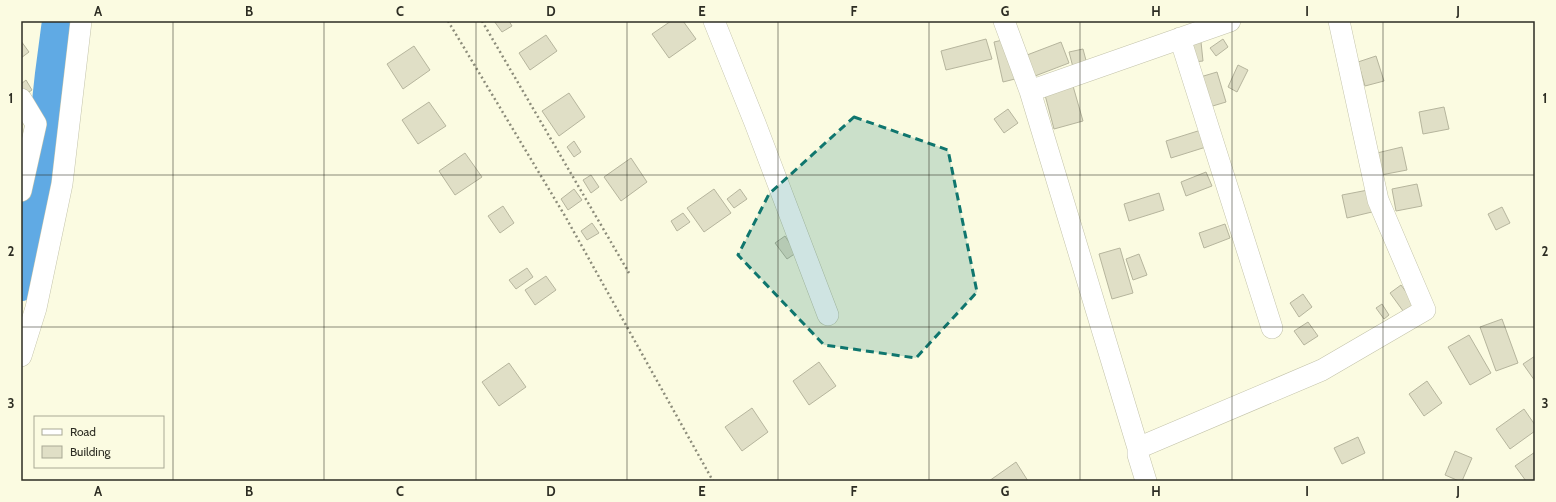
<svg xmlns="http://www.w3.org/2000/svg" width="1556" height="502" font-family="Cabin,sans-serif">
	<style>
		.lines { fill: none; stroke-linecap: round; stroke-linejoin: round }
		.river { stroke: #60aae4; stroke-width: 40 }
		.building { fill: #e0dfc6; stroke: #b6b59d }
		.street-casing { stroke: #c3c3aa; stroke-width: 22 }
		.path { stroke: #8c8c7a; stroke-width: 2.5; stroke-dasharray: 2 3; stroke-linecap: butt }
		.street { stroke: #fff; stroke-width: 21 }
		.marked { fill: #0f766e; fill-opacity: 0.2; stroke: #0f766e; stroke-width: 3; stroke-dasharray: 8 5; stroke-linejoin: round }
		.grid { fill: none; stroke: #2d2d23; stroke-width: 1; stroke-opacity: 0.55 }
		.neatline { fill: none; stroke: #2d2d23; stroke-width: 1.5 }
		.grid-label { font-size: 13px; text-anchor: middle; font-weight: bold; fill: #2d2d23 }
	</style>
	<rect width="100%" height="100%" fill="#fbfbe1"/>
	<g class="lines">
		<!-- river -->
		<path class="river" d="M21 281 44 176 55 74 62 21"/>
	</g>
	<!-- building -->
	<path class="building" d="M494 21H509L512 26 502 32Z
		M671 21H683L696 39 669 58 652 34Z
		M546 35 557 51 530 70 519 53Z
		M986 39 992 59 946 70 941 51Z
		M1007 39 1015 79 1003 82 994 42Z
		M1223 39 1228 47 1216 56 1210 48Z
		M21 41 29 52 21 58Z
		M1061 42 1069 63 1035 76 1027 55Z
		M1201 42 1203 61 1194 62 1192 44Z
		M414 46 430 70 403 89 387 64Z
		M1083 49 1088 68 1074 71 1069 52Z
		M1376 56 1384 81 1365 86 1358 62Z
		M1238 65 1248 70 1237 92 1228 87Z
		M1217 72 1226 102 1206 108 1197 78Z
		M26 80 32 90 26 94 21 87V84Z
		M1073 86 1083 121 1054 129 1045 95Z
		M569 93 585 117 559 136 542 111Z
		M429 102 446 126 418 144 402 120Z
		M1444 107 1449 129 1423 134 1419 112Z
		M1008 109 1018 123 1004 133 994 119Z
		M1201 130 1206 147 1171 158 1166 141Z
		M574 141 581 152 574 157 567 147Z
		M1402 147 1407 170 1381 175 1377 153Z
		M465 153 482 177 455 195 439 171Z
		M631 158 647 182 621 201 604 177Z
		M1206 172 1212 186 1186 196 1181 182Z
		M591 175 599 187 591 193 583 180Z
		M1417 184 1422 206 1396 211 1392 189Z
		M574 189 582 200 568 210 561 199Z
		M714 189 731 213 704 232 687 208Z
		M740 189 747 199 734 208 727 199Z
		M1368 190 1372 212 1347 218 1342 195Z
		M1159 193 1164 210 1129 221 1124 204Z
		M503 206 514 223 500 233 488 216Z
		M1502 207 1510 223 1496 230 1488 214Z
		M683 213 690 222 677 231 671 221Z
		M592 223 599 233 587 240 581 231Z
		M1225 224 1230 238 1204 248 1199 233Z
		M785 236 796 253 787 259 775 243Z
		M1120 248 1133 293 1112 299 1099 254Z
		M1139 254 1147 275 1133 280 1126 259Z
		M527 268 533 277 516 289 509 280Z
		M546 276 556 290 535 305 525 290Z
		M1401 285 1417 307 1406 315 1390 293Z
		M1303 294 1312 307 1299 317 1290 303Z
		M1382 304 1389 315 1384 319 1376 308Z
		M1502 319 1518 363 1496 371 1480 327Z
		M1308 322 1318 336 1304 345 1294 331Z
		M1469 335 1491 373 1470 385 1448 347Z
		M1535 356V381L1523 364Z
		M819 362 836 386 809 405 793 381Z
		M509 363 526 387 499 406 482 382Z
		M1427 381 1442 403 1424 416 1409 394Z
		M752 408 768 432 742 451 725 427Z
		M1524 409 1535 425V431L1510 449 1496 429Z
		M1358 437 1365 453 1342 464 1334 448Z
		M1455 451 1472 458 1462 481H1459L1445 475Z
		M1535 452V481H1526L1515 466Z
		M1016 462 1028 481H989Z"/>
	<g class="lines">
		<!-- street casing -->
		<g class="street-casing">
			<path id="street" d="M714 21 755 123 828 315
				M1004 21 1030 91 1138 448
				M1180 38 1272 328
				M1030 91 1230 21
				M21 99 36 124 21 191
				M21 356 36 308 62 184 81 21
				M1146 481 1138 455V448L1322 370 1425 310 1378 200 1339 21"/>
		</g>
		<!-- path -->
		<path class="path" d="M448 21 565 216 713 481
			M482 21 629 273"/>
		<!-- street -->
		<use href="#street" class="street"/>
	</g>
	<!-- marked area -->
	<path class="marked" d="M854 117 948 150 977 292 916 358 824 345 738 255 769 194Z"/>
	<!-- grid -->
	<path class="grid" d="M173 21V481M324 21V481M476 21V481M627 21V481M778 21V481M929 21V481M1080 21V481M1232 21V481M1383 21V481M21 175H1535M21 327H1535"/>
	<!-- border -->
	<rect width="1556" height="502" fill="none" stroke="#fbfbe1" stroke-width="44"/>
	<!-- legend -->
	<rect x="34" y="416" width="130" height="52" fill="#fbfbe1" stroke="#a9a995"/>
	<rect x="42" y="429" width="20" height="6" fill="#ffffff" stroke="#a9a995"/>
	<text x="70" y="436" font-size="12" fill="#2d2d23">Road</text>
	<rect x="42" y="446" width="20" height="12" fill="#e0dfc6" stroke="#a9a995"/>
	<text x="70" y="456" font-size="12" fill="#2d2d23">Building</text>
	<rect x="22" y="22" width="1512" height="458" class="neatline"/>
	<g class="grid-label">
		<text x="98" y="16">A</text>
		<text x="249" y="16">B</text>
		<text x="400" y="16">C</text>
		<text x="551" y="16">D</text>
		<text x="702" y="16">E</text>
		<text x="854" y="16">F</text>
		<text x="1005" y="16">G</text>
		<text x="1156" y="16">H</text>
		<text x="1307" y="16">I</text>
		<text x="1458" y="16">J</text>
		<text x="11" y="103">1</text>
		<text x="1545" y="103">1</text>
		<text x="11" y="256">2</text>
		<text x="1545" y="256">2</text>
		<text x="11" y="408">3</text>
		<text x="1545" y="408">3</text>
		<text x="98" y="496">A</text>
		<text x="249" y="496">B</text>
		<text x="400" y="496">C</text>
		<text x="551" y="496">D</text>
		<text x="702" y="496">E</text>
		<text x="854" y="496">F</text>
		<text x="1005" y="496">G</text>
		<text x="1156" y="496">H</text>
		<text x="1307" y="496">I</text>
		<text x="1458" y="496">J</text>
	</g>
</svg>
